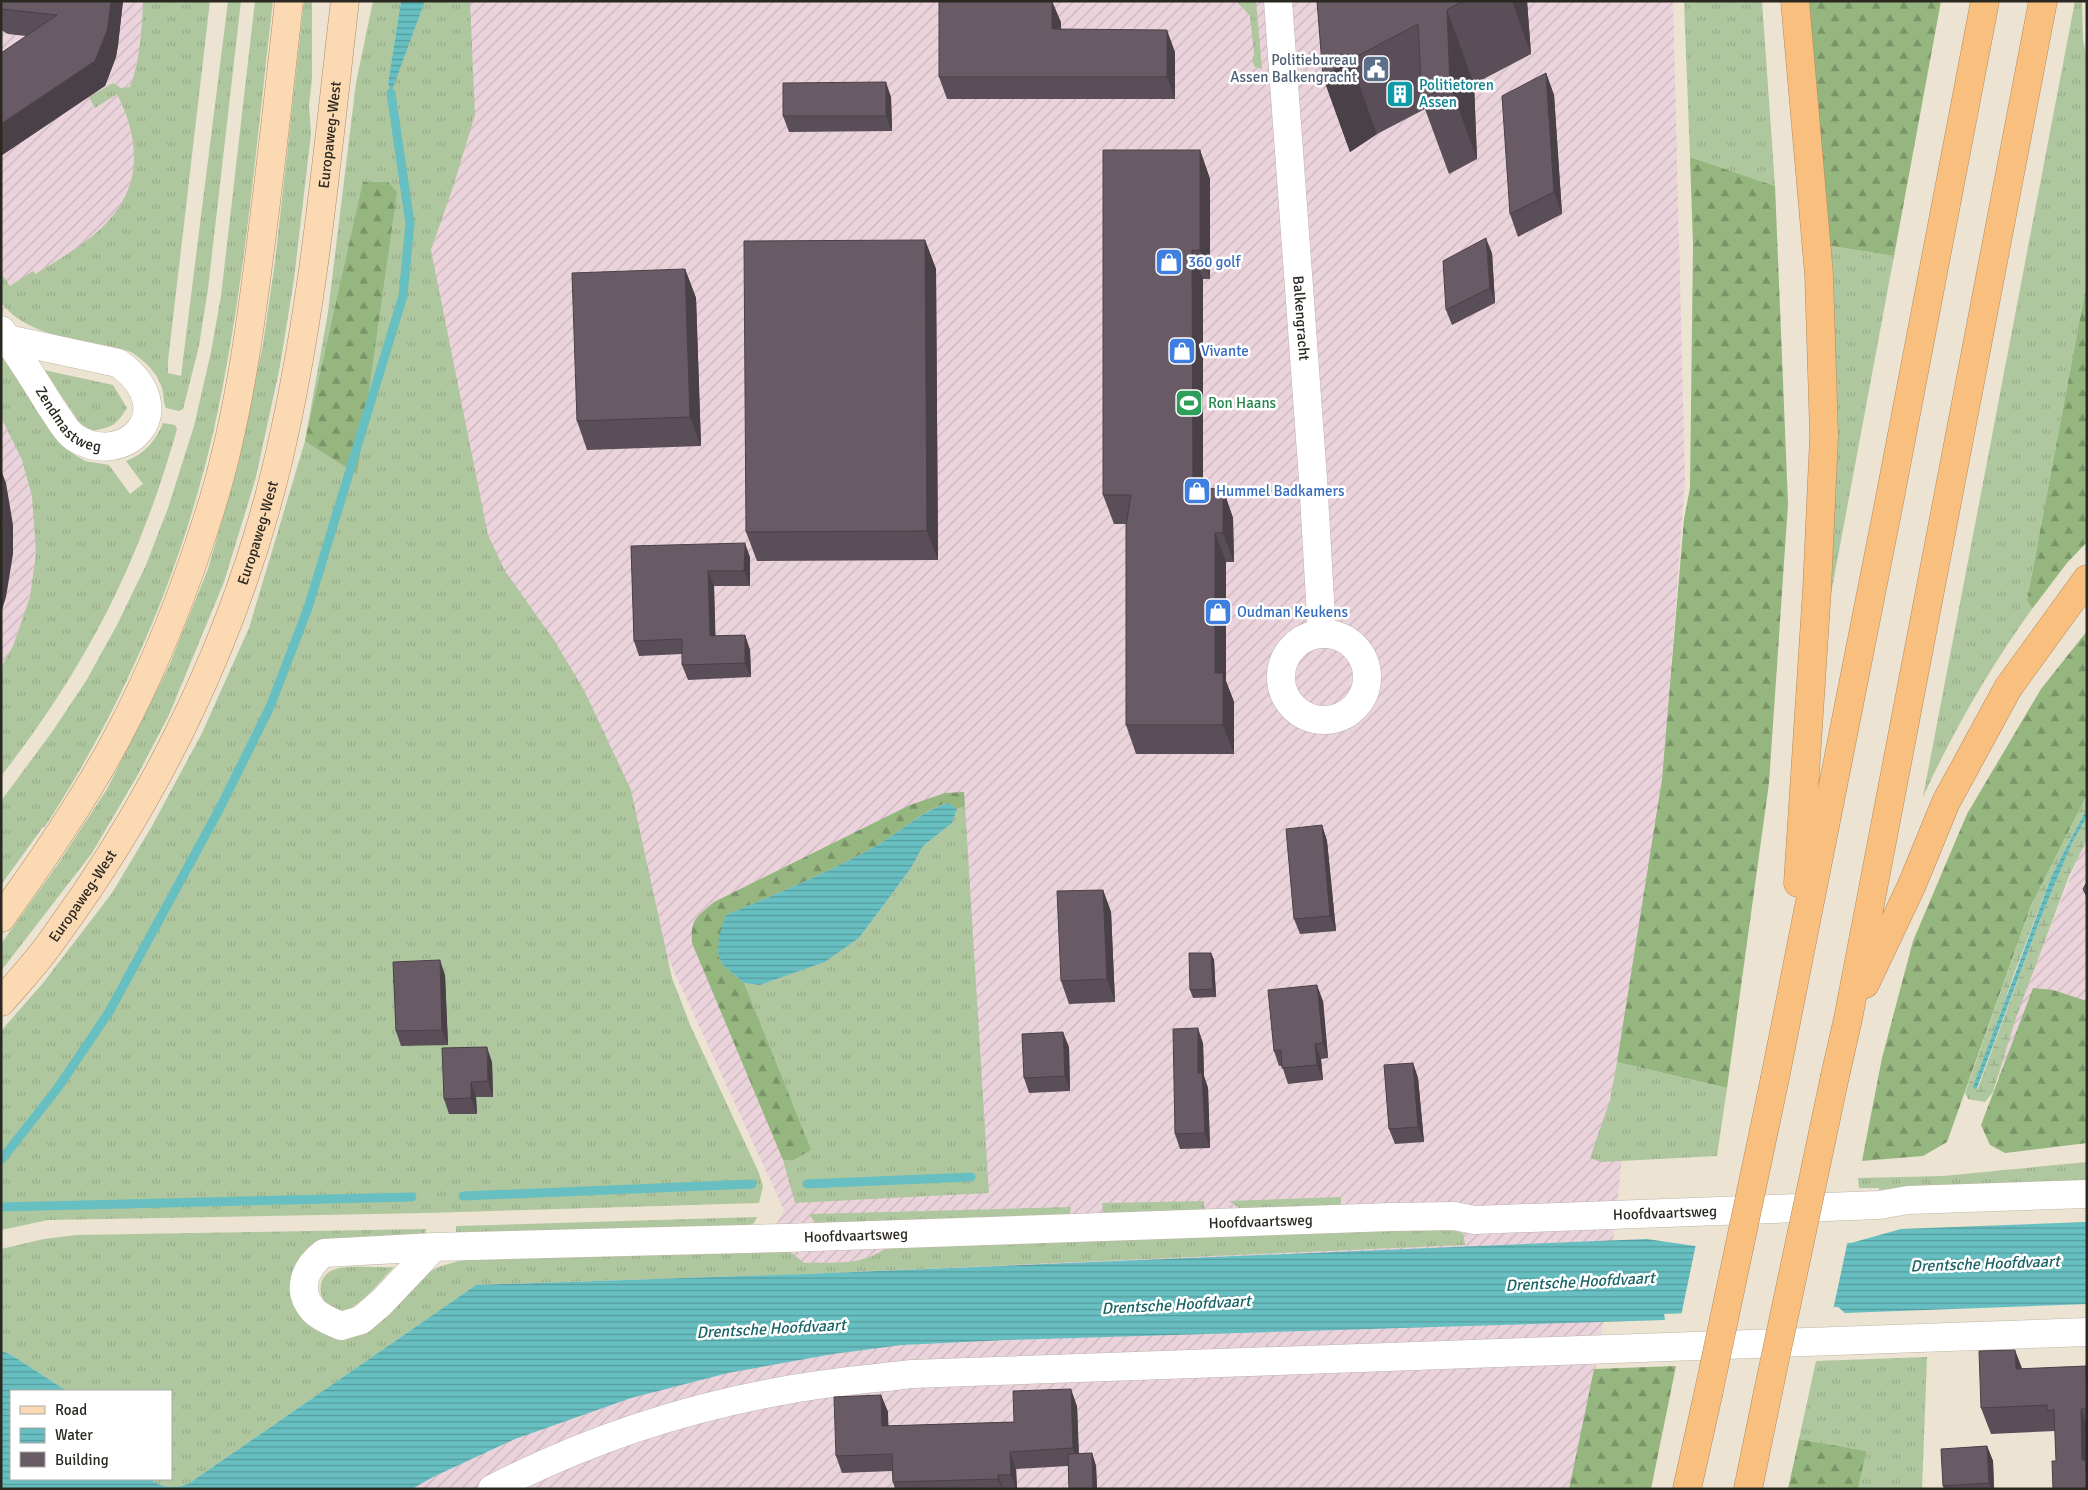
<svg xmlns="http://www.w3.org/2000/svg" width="2088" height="1490" font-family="Signika,sans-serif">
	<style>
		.industrial { fill: url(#industrial-furrows) }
		.grass { fill: url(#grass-tufts) }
		.forest { fill: url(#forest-firs) }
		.wetland { fill: url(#wetland-marsh) }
		.water { fill: url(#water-rules) }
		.pier { fill: #ece3d2 }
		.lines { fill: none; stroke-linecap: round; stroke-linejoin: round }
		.stream { stroke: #67bfc1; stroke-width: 9 }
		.minor-casing { stroke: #beb6a5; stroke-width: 29 }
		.major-casing { stroke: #b18a5e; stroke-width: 29 }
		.highway-casing { stroke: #b18a5e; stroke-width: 29 }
		.minor { stroke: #fff; stroke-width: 28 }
		.major { stroke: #fbd9b2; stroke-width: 28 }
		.highway { stroke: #f9bf7f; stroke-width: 28 }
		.highway-bridge-casing { stroke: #b18a5e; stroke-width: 29; stroke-linecap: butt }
		.highway-bridge { stroke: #f9bf7f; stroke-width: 28 }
		.wall { fill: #5a4e58 }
		.shaded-wall { fill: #4a4047 }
		.building { fill: #695b66; stroke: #4a4047 }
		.labels { text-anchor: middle; stroke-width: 5; stroke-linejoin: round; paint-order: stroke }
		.service-label { font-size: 15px; fill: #4e5e75; stroke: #fff; text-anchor: end }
		.culture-label { font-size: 15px; fill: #0d838f; stroke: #fff; text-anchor: start }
		.street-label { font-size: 15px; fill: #2b2821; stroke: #fff }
		.shop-label { font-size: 15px; fill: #366cbe; stroke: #fff; text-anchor: start }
		.leisure-label { font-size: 15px; fill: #27864d; stroke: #fff; text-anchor: start }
		.water-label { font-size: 16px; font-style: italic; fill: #1a6364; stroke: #fff }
	</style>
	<defs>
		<pattern id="industrial-furrows" width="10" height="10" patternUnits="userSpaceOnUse" patternTransform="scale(1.25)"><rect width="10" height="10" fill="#ebd3dc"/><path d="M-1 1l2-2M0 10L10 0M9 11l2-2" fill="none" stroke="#cab5bc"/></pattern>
		<pattern id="grass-tufts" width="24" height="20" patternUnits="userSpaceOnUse" patternTransform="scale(1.25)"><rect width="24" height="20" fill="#afc79f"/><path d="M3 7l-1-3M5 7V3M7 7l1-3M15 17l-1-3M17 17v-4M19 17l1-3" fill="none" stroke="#97ab89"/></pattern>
		<pattern id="forest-firs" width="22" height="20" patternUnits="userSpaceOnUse" patternTransform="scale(1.25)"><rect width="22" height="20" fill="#95b67f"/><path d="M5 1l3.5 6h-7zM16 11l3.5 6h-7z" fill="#7a9468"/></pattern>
		<pattern id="wetland-marsh" width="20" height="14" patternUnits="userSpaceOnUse" patternTransform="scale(1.25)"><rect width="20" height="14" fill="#afc79f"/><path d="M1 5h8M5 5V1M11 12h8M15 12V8" fill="none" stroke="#97ab89"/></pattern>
		<pattern id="water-rules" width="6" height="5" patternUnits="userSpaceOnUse" patternTransform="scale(1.25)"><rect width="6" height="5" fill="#67bfc1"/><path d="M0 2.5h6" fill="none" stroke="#559b9c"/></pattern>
	</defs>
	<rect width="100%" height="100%" fill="#ece3d2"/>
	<!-- industrial -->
	<path class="industrial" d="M1 1H162L125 219 41 285 1 311Z
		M398 1H1673L1685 480 1666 737 1607 1301 1575 1489H386V1481L699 1371 784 1210 518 633 393 307Z
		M1 352 61 439 90 478 1 730Z
		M2087 836V1123L2018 1128 1995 1065Z"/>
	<!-- grass -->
	<path class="grass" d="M143 1H210L168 361V373L181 376 228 1H241L208 289 199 346 183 409 179 411 166 408C163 402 164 395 162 388 157 372 145 361 131 352 87 337 34 342 1 303V273L10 286 33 271 36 274C63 256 98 238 117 210 143 174 136 131 117 94L95 108 89 97 113 83 121 88 130 87C140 61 142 28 143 1Z
		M255 1H273C256 144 245 288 214 429 182 570 124 706 44 828L43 827 1 885V801L52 732 86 681 117 625 146 565 168 508 194 426 211 352 221 296Z
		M304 1H312V79L309 105 311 134 294 279 280 366 256 477 224 582 169 715 136 778 92 853 1 971V944L56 867 107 789 168 668 208 569 238 465 263 344 275 262Z
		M373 1H401L388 83 391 92 425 1H470L475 115 453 187 431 250 488 535 505 571 554 640 584 690 631 790 672 978 691 1027 759 1173 763 1186 759 1203 426 1213 48 1220 1 1230V1031L43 983 112 893 152 826 202 733 249 628 305 441 328 312 356 83Z
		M1236 1H1256L1262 69 1255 67 1252 60 1254 54 1250 16Z
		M1684 1H1762L1775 186 1690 157Z
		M2075 1H2082L2083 40 2087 57V281L2027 600 2032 609C1991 666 1952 733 1923 797Z
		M1825 245 1894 256 1828 610Z
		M1 356 64 448 85 461 109 465 130 494 143 484 126 461C144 454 156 441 163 423L175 425 177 429C168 461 158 492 146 523 112 614 61 700 1 776V667L13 646 30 597 36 553 32 496 22 460 1 417Z
		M44 370 113 385 127 408C115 427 112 427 90 431L80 423Z
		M965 806 989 1193 795 1203 783 1160H794L810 1150 744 983 760 985 825 962 859 938 911 868 923 846 952 823 957 809Z
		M1617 1062 1727 1088 1717 1156 1601 1162 1590 1158 1610 1100Z
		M2087 1162V1183L1879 1190V1188H1859L1858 1178 1943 1176Z
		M1341 1197V1203L1338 1208 1242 1210 1229 1201Z
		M1204 1201V1209L1201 1213 1106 1214 1103 1212 1102 1203Z
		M1071 1207 1069 1218 816 1224 809 1214Z
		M757 1217 754 1223 744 1228 458 1235 456 1232V1226Z
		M1440 1226 1463 1233 1465 1245 805 1274 476 1285 188 1484C173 1489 163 1488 150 1479H171V1391H67L13 1356 1 1350V1249L44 1239 76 1235 426 1229 425 1235 319 1249 315 1327 441 1266 466 1259 787 1249 804 1263C840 1262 866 1267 895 1241Z
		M394 1267C382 1279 363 1303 349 1309 323 1320 307 1277 336 1269 350 1265 378 1268 394 1267Z
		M1927 1357 1922 1489H1858L1865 1451 1799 1439 1816 1361Z"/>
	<!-- forest -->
	<path class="forest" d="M1809 1H1941L1894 256 1825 245Z
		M1690 157 1775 186 1788 504 1769 783 1727 1088 1617 1062 1662 779 1684 519 1690 488 1693 245Z
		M363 182H388L397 192 357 474 305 441Z
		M2087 281V542L2067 563 2032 609 2027 600Z
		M2087 631V795L2031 906 1947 1142 1923 1156 1862 1161 1882 1058 1913 941 1967 814 2041 689Z
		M964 792 965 806 957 809 947 803C920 812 900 832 876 846 828 873 776 894 726 915L718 953 722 964 744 983 811 1150 794 1160H783L692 943C690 919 697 917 714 902L910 805 945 793Z
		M2033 988 2053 990 2087 1001V1143L2005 1153 1990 1145 1981 1125Z
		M1676 1366 1651 1489H1569L1594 1369Z
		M1799 1439 1866 1451 1858 1489H1788Z"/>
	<!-- wetland -->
	<path class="wetland" d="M2087 795V808L2052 875 2014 974 1975 1089 1978 1088 2043 912 2073 841 2087 817V840L2069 876 2016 1018 1993 1092 1985 1102 1968 1099 1965 1093 2031 906Z"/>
	<!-- water -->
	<path class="water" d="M401 1H425L391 93 388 83Z
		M948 803 957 809 952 823 923 846 911 868 859 938 825 962 760 985 744 983 722 964 718 953 719 936 726 915C776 894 828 873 876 846 900 832 920 812 948 803Z
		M2087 808V817L2073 841 2043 912 1977 1088 1975 1089 1973 1087 2052 875Z
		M2087 1222V1304L1845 1313 1838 1307 1664 1314 1665 1320 1006 1340 902 1345 833 1354 728 1373 631 1398 515 1439 433 1477 412 1489H1V1350L13 1356 67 1391H11V1479H150C163 1488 173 1489 188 1484L476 1285 805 1274 1647 1239 1695 1246 1851 1243 1901 1229Z"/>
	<!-- pier -->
	<path class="pier" d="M1848 1240 1833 1310 1681 1316 1696 1244Z"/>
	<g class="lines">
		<!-- stream -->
		<path class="stream" d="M1 1160 57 1089 109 1012 220 808 270 707 308 608 403 296 410 224 391 93
			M807 1184 971 1177
			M463 1196 752 1184
			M1 1207 412 1197"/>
		<!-- minor casing -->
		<g class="minor-casing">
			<g id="minor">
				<path id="s1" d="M1278 1 1313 479 1322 634"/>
				<path id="s2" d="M1 330C19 355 35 381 51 407 58 416 65 431 74 437 123 470 185 411 118 363L7 339"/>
				<circle cx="1324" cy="677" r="43"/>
				<path id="s3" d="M434 1247 381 1303 361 1320 341 1326C332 1322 321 1318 314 1311 295 1291 305 1267 324 1253L434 1247 785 1238 1391 1217 1454 1216 1475 1220 1879 1205 1908 1200 2087 1194"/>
				<path d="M492 1489C585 1441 684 1408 787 1390 828 1382 871 1379 912 1374L2087 1332"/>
			</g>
		</g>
		<!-- major casing -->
		<g class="major-casing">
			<g id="major">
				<path d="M1 918C43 860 84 800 118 736 155 666 185 590 209 514 236 430 249 338 260 250 271 167 280 84 289 1"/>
				<path id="s4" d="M1 1002C20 980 40 959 56 935 160 793 239 629 279 457 314 308 327 153 345 1"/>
			</g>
		</g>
		<!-- highway casing -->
		<g class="highway-casing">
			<path id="highway" d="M1795 1 1819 275 1824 436 1817 589 1798 883
				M1865 984 1911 887 1946 802 2008 688 2087 579
				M1835 1076 1848 1019 2043 1
				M1775 1078 1887 513 1985 1
				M1687 1489 1708 1395
				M1748 1489 1768 1392"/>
		</g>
		<!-- minor -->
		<use href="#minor" class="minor"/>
		<!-- major -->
		<use href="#major" class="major"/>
		<!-- highway -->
		<use href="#highway" class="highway"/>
		<!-- highway-bridge casing -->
		<g class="highway-bridge-casing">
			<path id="highway-bridge" d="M1768 1392 1835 1076
				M1708 1395 1775 1078"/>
		</g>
		<!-- highway-bridge -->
		<use href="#highway-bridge" class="highway-bridge"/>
	</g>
	<!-- wall -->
	<path class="wall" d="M1 1H123L118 45 116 57 105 86 26 36 8 34 1 30Z
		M1317 1H1527L1531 54 1474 84 1477 159 1449 174 1425 109 1377 134 1350 152 1323 77Z
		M1061 22V29L1175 52V99H947L939 77Z
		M1546 73 1554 95 1562 214 1518 237 1510 214Z
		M891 97 892 131 789 132 783 116Z
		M1200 150 1210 179V279H1203V489H1223L1233 518 1234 562H1226V681L1234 702V754H1136L1126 725V524H1114L1103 495Z
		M925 240 936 269 938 560 757 561 746 532Z
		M1492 253 1495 303 1452 325 1446 310Z
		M685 269 696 298 701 446 587 450 577 421Z
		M631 546 750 557V586H714L715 636 745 635 750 650 751 677 688 680 682 665V654L639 656 634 641Z
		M1322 825 1327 841 1336 931 1300 934 1294 919Z
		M1103 890 1111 912 1115 1002 1069 1004 1061 981Z
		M1211 953 1214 960 1216 997 1193 998 1190 990Z
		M445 975 448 1045 401 1046 396 1031Z
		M1323 1001 1328 1058 1321 1059 1323 1080 1288 1084 1282 1066H1279L1274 1051Z
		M1203 1043 1204 1076 1208 1088 1210 1148 1180 1149 1175 1134Z
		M1069 1047 1070 1091 1029 1093 1024 1078Z
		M492 1062 493 1097H476L477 1114H449L444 1099Z
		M1413 1063 1418 1078 1424 1142 1395 1144 1389 1129Z
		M2087 1368V1489L2056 1461 2055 1431 1991 1434 1981 1408 2022 1369Z
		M881 1395 888 1412V1426L1014 1422 1077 1406 1079 1454 1092 1453 1096 1466 1097 1489H1069L1068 1466 1016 1469 1017 1489H895L893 1482 892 1471 842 1473 836 1456Z
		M1987 1446 1993 1461 1994 1489H1944L1943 1486Z"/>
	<!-- shaded-wall -->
	<path class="shaded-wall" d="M111 1H123L118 45 116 57 105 86 1 156V124Z
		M1052 1 1061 22V51L1052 29Z
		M1512 1H1527L1531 54Z
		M1447 10 1474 84 1477 159 1450 85Z
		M1167 30 1175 52V99L1167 77Z
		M1350 60 1377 134 1350 152 1323 77Z
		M1546 73 1554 95 1562 214 1554 192Z
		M886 82 891 97 892 131 886 116Z
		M1200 150 1210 179V279L1200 250Z
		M1486 238 1492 253 1495 303 1490 288Z
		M925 240 936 269 938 560 927 531Z
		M1192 250 1203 279V518L1193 488Z
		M685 269 696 298 701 446 690 417Z
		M1 470 6 483 13 525V554L6 597 1 613Z
		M1223 489 1233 518 1234 562 1223 533Z
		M1215 533 1226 562V681L1234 702V754L1223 725 1215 673Z
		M745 543 750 557V586L744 571Z
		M708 571 714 586 716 651 710 636Z
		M745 635 750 650 751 677 745 663Z
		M1322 825 1327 841 1336 931 1330 916Z
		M1103 890 1111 912 1115 1002 1107 979Z
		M1211 953 1214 960 1216 997 1213 989Z
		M440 960 445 975 448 1045 442 1030Z
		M1317 985 1323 1001 1328 1058 1323 1043Z
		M1198 1028 1203 1043 1204 1076 1208 1088 1210 1148 1205 1133 1198 1073Z
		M1063 1032 1069 1047 1070 1091 1065 1076Z
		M1315 1044 1321 1059 1323 1080 1317 1065Z
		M487 1047 492 1062 493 1097 488 1081Z
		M1413 1063 1418 1078 1424 1142 1418 1127Z
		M471 1082 476 1097 477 1114 471 1098Z
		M2015 1350 2025 1376 2016 1369Z
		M1071 1389 1077 1406 1079 1465 1073 1448Z
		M881 1395 888 1412 889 1444 882 1426Z
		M2081 1409 2087 1426V1475L2082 1460Z
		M1987 1446 1993 1461 1994 1489H1991L1989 1483Z
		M1010 1452 1016 1469 1017 1489H1016L1011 1475Z
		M1092 1453 1096 1466 1097 1489H1093Z
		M998 1475 1003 1489H1002L998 1479Z"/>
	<!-- building -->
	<path class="building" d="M1 1H111L109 19 107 31 95 61 1 124V53L57 15 1 9Z
		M939 1H1052V29L1167 30V77H939Z
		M1317 1H1463L1447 10 1450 85 1422 99 1418 24 1350 60 1323 77Z
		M1546 73 1554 192 1510 214 1502 96Z
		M886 82V116H783V83Z
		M1103 150H1200V250H1192L1193 488 1223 489V533H1215V673H1223V725H1126V526L1131 495H1103Z
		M1486 238 1490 288 1446 310 1443 261Z
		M925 240 927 531 746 532 744 241Z
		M685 269 690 417 577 421 572 273Z
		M1 490 2 496 3 525 1 533Z
		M745 543 744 571H708L710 636 745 635V663L682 665V639L634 641 631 546Z
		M1322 825 1330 916 1294 919 1286 829Z
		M2087 882V897L2083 889Z
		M1103 890 1107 979 1061 981 1057 891Z
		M1189 953H1211L1213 989 1190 990Z
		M440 960 442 1030 396 1031 393 962Z
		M1317 985 1323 1043 1315 1044 1317 1065 1282 1068 1281 1050 1274 1051 1268 990Z
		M1198 1028V1073H1202L1205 1133 1175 1134 1173 1029Z
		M1063 1032 1065 1076 1024 1078 1022 1034Z
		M487 1047 488 1081 471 1082V1098L444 1099 442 1048Z
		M1413 1063 1418 1127 1389 1129 1384 1065Z
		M2015 1350 2016 1369 2086 1366 2087 1409H2081L2082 1460H2086L2087 1489H2053L2052 1461H2056L2054 1410 2047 1411V1405L1981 1408 1979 1351Z
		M1071 1389 1073 1448 1010 1452 1011 1475H998V1479L893 1482 892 1454 836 1456 834 1397 881 1395 882 1426 1014 1422 1013 1391Z
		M1987 1446 1989 1483 1943 1486 1941 1449Z
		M1092 1453 1093 1489H1069L1068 1454Z"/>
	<!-- icons -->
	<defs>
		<g id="civic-square" transform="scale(1.4375)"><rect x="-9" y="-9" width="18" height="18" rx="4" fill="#5c6f8a" stroke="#fff"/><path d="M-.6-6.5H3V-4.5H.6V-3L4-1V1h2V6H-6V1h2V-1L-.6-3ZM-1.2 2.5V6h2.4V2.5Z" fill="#fff"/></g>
		<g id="building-square" transform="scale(1.4375)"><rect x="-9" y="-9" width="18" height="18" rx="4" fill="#0f9aa8" stroke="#fff"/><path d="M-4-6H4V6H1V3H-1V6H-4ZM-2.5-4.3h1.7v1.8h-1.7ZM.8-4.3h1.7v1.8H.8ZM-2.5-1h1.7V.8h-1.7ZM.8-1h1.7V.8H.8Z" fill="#fff"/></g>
		<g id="shop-square" transform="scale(1.4375)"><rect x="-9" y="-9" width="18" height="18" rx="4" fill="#3f7fe0" stroke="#fff"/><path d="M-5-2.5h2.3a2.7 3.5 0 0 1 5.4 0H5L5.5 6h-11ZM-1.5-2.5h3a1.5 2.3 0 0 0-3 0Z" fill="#fff"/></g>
		<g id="stadium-square" transform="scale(1.4375)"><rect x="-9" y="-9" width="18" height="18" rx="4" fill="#2e9e5b" stroke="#fff"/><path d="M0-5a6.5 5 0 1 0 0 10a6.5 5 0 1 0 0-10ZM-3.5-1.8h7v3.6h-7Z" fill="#fff"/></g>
	</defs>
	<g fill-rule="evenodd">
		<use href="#civic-square" x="1376" y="69"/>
		<use href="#building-square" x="1400" y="94"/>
		<use href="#shop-square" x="1169" y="262"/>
		<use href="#shop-square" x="1182" y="351"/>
		<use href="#stadium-square" x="1189" y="403"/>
		<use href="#shop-square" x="1197" y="491"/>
		<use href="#shop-square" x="1218" y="612"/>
	</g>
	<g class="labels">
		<!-- service labels -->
		<g class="service-label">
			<text x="1357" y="65">Politiebureau<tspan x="1357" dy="17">Assen Balkengracht</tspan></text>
		</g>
		<!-- culture labels -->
		<g class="culture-label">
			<text x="1419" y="90">Politietoren<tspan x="1419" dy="17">Assen</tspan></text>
		</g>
		<!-- street labels -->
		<g class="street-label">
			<text dy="5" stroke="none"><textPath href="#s4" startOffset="944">Europaweg-West</textPath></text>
			<text dy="5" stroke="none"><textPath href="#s1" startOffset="318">Balkengracht</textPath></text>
			<text dy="5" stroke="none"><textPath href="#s2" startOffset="114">Zendmastweg</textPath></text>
			<text dy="5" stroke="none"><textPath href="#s4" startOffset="539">Europaweg-West</textPath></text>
			<text dy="5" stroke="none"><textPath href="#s4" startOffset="134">Europaweg-West</textPath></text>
			<text dy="5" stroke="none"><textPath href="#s3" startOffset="1565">Hoofdvaartsweg</textPath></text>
			<text dy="5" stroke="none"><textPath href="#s3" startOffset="1160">Hoofdvaartsweg</textPath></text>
			<text dy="5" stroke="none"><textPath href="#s3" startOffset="755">Hoofdvaartsweg</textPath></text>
		</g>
		<!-- shop labels -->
		<g class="shop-label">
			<text x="1188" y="267">360 golf</text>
			<text x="1201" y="356">Vivante</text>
			<text x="1216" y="496">Hummel Badkamers</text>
			<text x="1237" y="617">Oudman Keukens</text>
		</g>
		<!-- leisure labels -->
		<g class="leisure-label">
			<text x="1208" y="408">Ron Haans</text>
		</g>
		<!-- water labels -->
		<g class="water-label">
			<text transform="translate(1985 1263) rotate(-2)" y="6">Drentsche Hoofdvaart</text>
			<text transform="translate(1580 1281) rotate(-3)" y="6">Drentsche Hoofdvaart</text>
			<text transform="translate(1176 1304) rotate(-3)" y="6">Drentsche Hoofdvaart</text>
			<text transform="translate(771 1328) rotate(-3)" y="6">Drentsche Hoofdvaart</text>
		</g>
	</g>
	<!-- border -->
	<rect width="2088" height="1490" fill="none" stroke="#2b2821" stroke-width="5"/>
	<!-- legend -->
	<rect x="10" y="1390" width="162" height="90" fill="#ffffff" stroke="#aaa9a6"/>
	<rect x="20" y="1406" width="25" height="8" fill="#fbd9b2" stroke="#aaa9a6"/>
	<text x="55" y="1415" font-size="15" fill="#2b2821">Road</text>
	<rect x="20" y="1428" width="25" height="15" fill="url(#water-rules)" stroke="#aaa9a6"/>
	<text x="55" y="1440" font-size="15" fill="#2b2821">Water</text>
	<rect x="20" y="1452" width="25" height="15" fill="#695b66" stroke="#aaa9a6"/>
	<text x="55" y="1465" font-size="15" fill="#2b2821">Building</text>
</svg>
